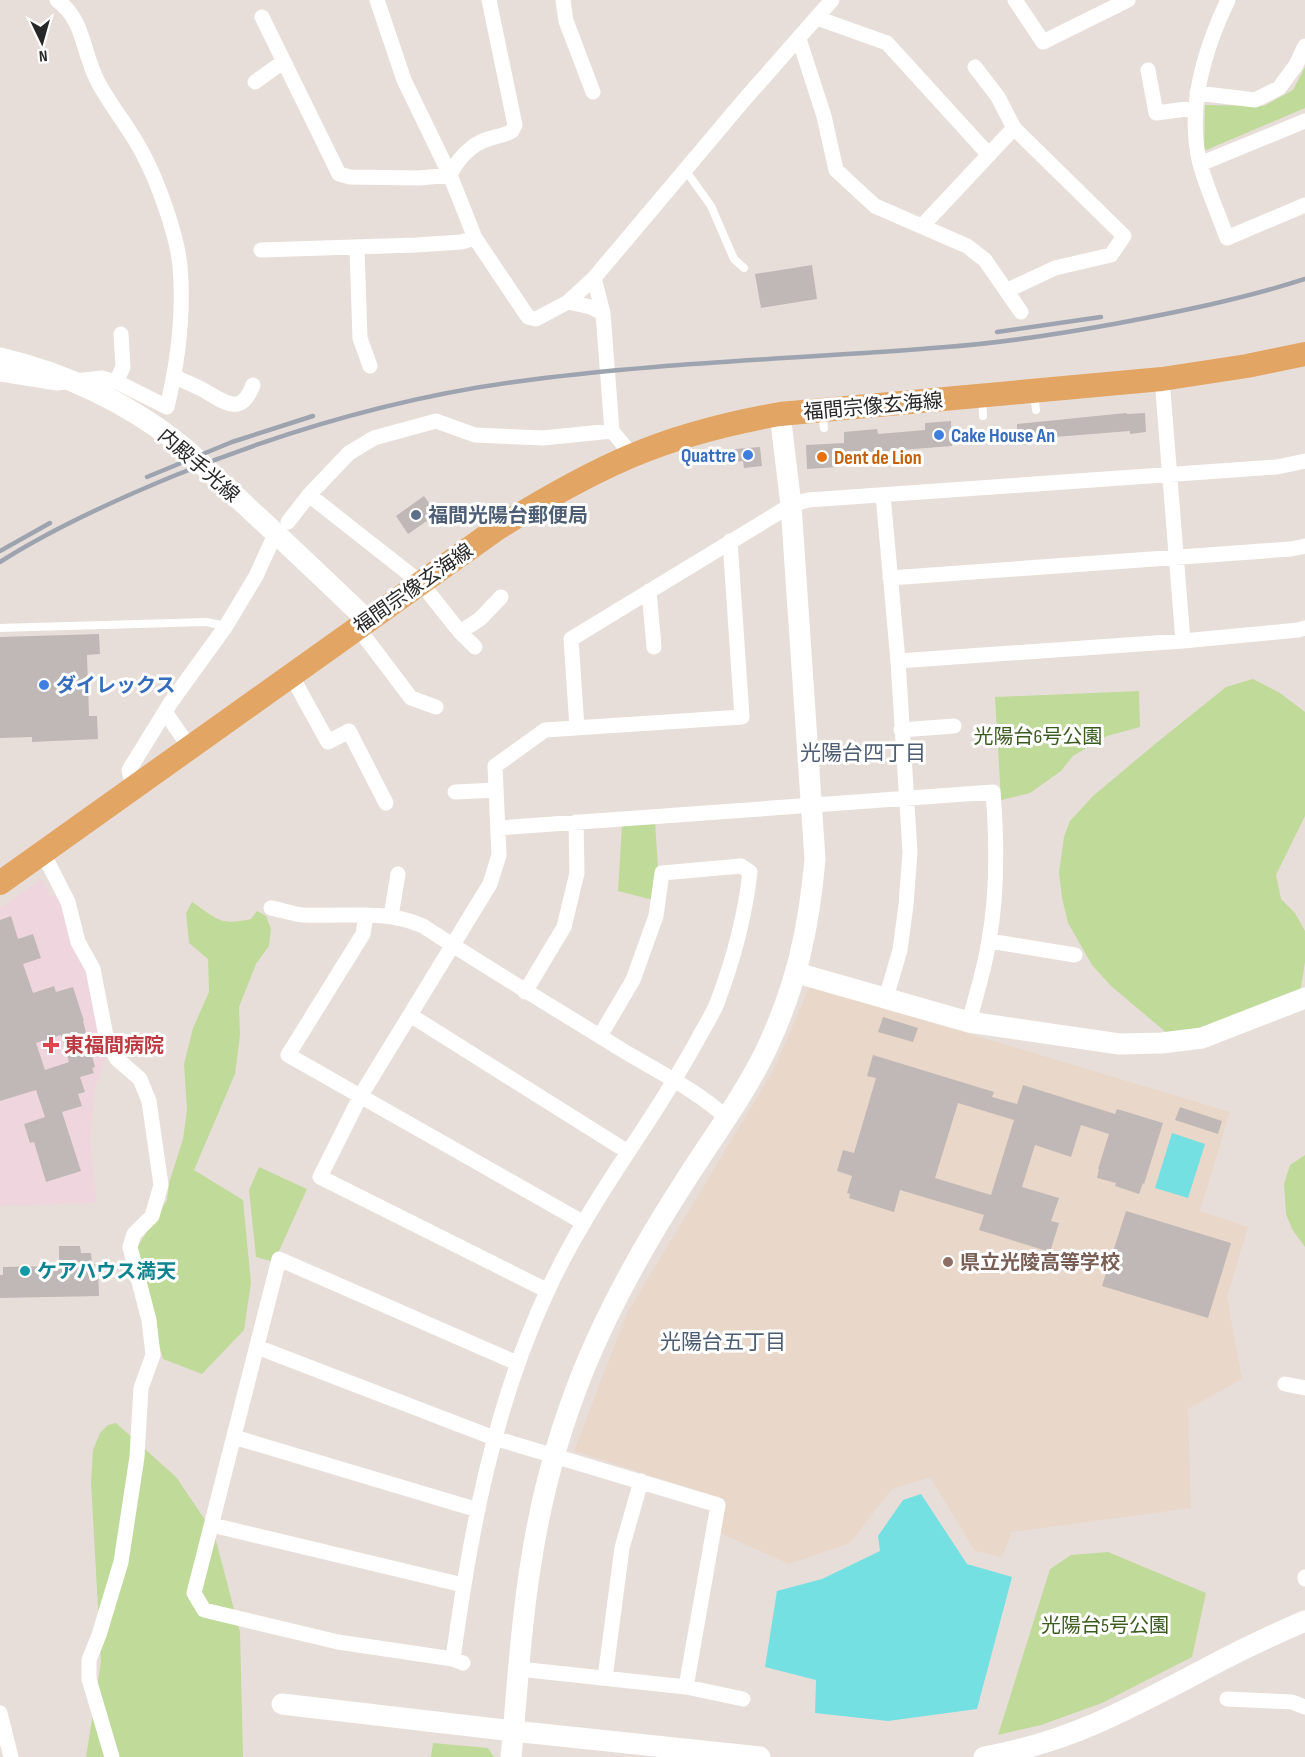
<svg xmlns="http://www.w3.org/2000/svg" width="1305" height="1757" font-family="'Sofia Sans Condensed','Noto Sans JP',sans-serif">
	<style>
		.education { fill: #e9d7c9 }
		.medical { fill: #efd6de }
		.green { fill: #c0da9a }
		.water { fill: #74e0e2 }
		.building { fill: #c0b8b6; fill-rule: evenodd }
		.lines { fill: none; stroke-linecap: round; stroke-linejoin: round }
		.lane { stroke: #fff; stroke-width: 8 }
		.street { stroke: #fff; stroke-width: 15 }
		.secondary { stroke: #fff; stroke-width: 21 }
		.primary { stroke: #e2a564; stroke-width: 24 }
		.rail { stroke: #9da4af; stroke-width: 4.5 }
		.shop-dot { fill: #3f7fe0; stroke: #fff; stroke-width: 2 }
		.food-dot { fill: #e8710a; stroke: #fff; stroke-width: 2 }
		.service-dot { fill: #5c6f8a; stroke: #fff; stroke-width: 2 }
		.health-dot { fill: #e0444e; stroke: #fff; stroke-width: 2 }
		.education-dot { fill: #8d6e63; stroke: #fff; stroke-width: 2 }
		.culture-dot { fill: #0f9aa8; stroke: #fff; stroke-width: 2 }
		.labels { text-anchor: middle; stroke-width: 6; stroke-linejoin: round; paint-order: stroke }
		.street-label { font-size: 20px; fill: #272727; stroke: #fff }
		.shop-label { font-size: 20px; font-weight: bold; fill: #366cbe; stroke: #fff; text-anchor: start }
		.food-label { font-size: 20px; font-weight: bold; fill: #c56008; stroke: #fff; text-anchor: start }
		.service-label { font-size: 20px; font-weight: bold; fill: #4e5e75; stroke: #fff; text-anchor: start }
		.park-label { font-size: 20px; fill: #3a5b1f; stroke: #fff }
		.health-label { font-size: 20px; font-weight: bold; fill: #be3a42; stroke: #fff; text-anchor: start }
		.education-label { font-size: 20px; font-weight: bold; fill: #785e54; stroke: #fff; text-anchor: start }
		.culture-label { font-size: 20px; font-weight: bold; fill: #0d838f; stroke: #fff; text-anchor: start }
		.neighbourhood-label { font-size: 21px; fill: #4c5c72; stroke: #fff }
	</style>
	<rect width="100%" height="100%" fill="#e8ded9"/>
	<!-- education -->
	<path class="education" d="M810 986 1230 1112 1200 1211 1248 1227 1227 1297 1242 1379 1188 1409 1191 1508 1012 1532 1002 1557 975 1551 930 1477 892 1489 850 1543 789 1564 720 1533 724 1499 574 1451 627 1313 773 1071Z"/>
	<!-- medical -->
	<path class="medical" d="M42 879 51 896H57L62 907 68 935 88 976 106 1057 95 1088 90 1139 97 1203 0 1206V908Z"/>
	<!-- green -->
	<path class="green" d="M1305 67V108L1204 151 1205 105 1264 106 1293 90Z
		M1253 679 1280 693 1305 712V816L1276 875 1281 899 1295 913 1305 931V962L1300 993 1207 1027 1168 1034 1111 986 1092 965 1068 923 1062 898 1059 872 1064 837 1070 821 1093 796 1155 744 1226 687Z
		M1139 691 1140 727 1107 736 1073 756 1061 771 1030 793 1001 800 995 697Z
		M655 822 658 867 653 900 618 891 622 825Z
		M192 902C218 919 219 926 251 919L257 911 266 916 271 929 269 946 256 964 239 1007 240 1035 235 1074 194 1170 243 1200 251 1283 244 1330 202 1374 163 1359 134 1252 167 1200 169 1183 183 1139 187 1110 184 1064 193 1028 209 992 208 959 189 943 186 913Z
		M1305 1155V1247L1292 1229 1286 1214 1284 1184 1290 1165Z
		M259 1167 307 1189 274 1262 256 1257 249 1190Z
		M116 1423 176 1477 214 1533 240 1632 243 1757H86L101 1662 91 1482 93 1450 100 1433 108 1425Z
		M1108 1552 1206 1593 1192 1657 1102 1703 1041 1725 998 1735 1050 1569 1071 1555Z
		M433 1743 488 1748 494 1757H431Z"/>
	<!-- water -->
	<path class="water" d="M1172 1133 1205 1144 1188 1198 1155 1188Z
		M921 1494 967 1564 1012 1577 977 1709 888 1721 815 1713 816 1680 765 1667 777 1591 822 1579 880 1551 878 1536 903 1500Z"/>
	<!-- building -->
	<path class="building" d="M812 265 817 299 761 308 755 274Z
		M1126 413 1127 414 1145 413 1146 432 1130 434V431L1054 437V442L1017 445V424Z
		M951 421 952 446 837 455 838 467 807 469 806 445 844 443V432L877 429 878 434 925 430V423Z
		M760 447 762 466 744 468 743 461 736 462 735 449Z
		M424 496 437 514 408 534 396 516Z
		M99 634 100 654 87 655 89 716H97L98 739 32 742V737L0 738V637Z
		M11 916 18 939 33 934 41 958 23 964 33 993 54 986 56 992 73 987 84 1021H83L95 1067 92 1068 94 1073 80 1077 85 1092 78 1094 82 1106 62 1112 81 1171 46 1182 34 1142 30 1143 24 1124 45 1117 36 1090 0 1101V920ZM61 1035 69 1062 45 1070 36 1043Z
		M883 1017 918 1028 913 1042 878 1032Z
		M873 1055 994 1092 992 1097 1017 1104 1023 1085 1115 1114 1117 1109 1163 1123 1144 1184 1143 1183 1139 1194 1115 1186 1116 1183 1097 1178 1099 1169H1098L1109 1134 1081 1125 1071 1157 1035 1145 1022 1187 1059 1198 1051 1221 1059 1223 1050 1252 979 1230 984 1215 900 1190 894 1212 849 1198 850 1194 847 1193 852 1176 837 1171 843 1150 854 1153 876 1078 867 1076ZM958 1103 1014 1120 991 1195 935 1178Z
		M1180 1107 1222 1121 1218 1134 1175 1120Z
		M1126 1211 1231 1243 1208 1318 1102 1286Z
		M59 1246H80L81 1253H91L92 1264H98L99 1296 0 1298V1275H3V1267L59 1266Z"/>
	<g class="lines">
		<!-- lane -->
		<path class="lane" d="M686 171 711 206 734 259 744 268
			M1034 393 1036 410
			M982 398 983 416
			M822 414 824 428
			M0 628 206 622 226 626"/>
		<!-- street -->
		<path class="street" d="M377 0 404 80 450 175 475 238 528 317 536 319 568 302 594 278 744 100 832 0
			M563 0 566 21 593 92
			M1015 0 1043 42 1128 0
			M1228 0C1204 50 1186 108 1200 164 1207 189 1218 213 1227 238L1305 205
			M262 17 339 174 350 177 420 178 450 175C457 160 471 144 488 139 496 136 504 136 512 131L515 125 489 0
			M817 18 887 43 989 155
			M799 39 824 116 836 170 875 206 967 246 985 260 1021 312
			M975 67 998 97 1014 128 1124 236 1111 255 1055 268 1008 290
			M1148 70 1156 113 1194 108
			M255 82 283 62
			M1197 93 1255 100 1279 88 1296 65 1305 46
			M1200 164 1305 121
			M923 225 1014 128
			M357 248 360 338 370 366
			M261 250 416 245 461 242 475 238
			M594 278 603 313 612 431 632 455
			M568 302 591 307 603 313
			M0 374 57 383 102 378 119 383 167 407C178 362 184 313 180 266 177 235 158 182 143 154 130 128 110 106 97 80 82 51 85 21 57 0
			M175 376C184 382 195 385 205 391 225 402 241 417 253 385
			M1162 379 1183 641
			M116 382 123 367 121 334
			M309 495 421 583 460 632 475 647
			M883 495 898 661 910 852 906 905 900 950 886 998
			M288 522 309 495 349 453 374 438 436 421 475 435 543 438 612 431
			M890 578 1291 549 1305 546
			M649 591 654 647
			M358 628 411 698 436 707
			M460 632 480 619 501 597
			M898 661 1183 641 1298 630 1305 628
			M291 675 328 742 349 731 386 803
			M165 712 190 748
			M577 728 571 639 791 505 808 500 1277 467 1305 461
			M901 730 954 726
			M133 787 129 770 171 702 226 626 256 576 271 543
			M455 792 496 790
			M499 828 993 792C997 841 998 891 989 940 985 968 976 995 969 1022
			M43 853 68 902 78 942 93 969 107 1041 117 1059 140 1079 149 1101 161 1185 152 1216 134 1234 130 1247 149 1320 153 1355 141 1388 137 1457 121 1562 99 1635 89 1660V1679L112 1757
			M271 908C282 910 293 914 303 915 344 917 385 909 423 926 489 969 556 1009 622 1050 657 1071 696 1090 726 1117
			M366 915 363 934 288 1055 584 1223
			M391 916 398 874
			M989 941 1075 955
			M525 992 564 927 577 873 576 822
			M410 1015 628 1152
			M548 1291 320 1177 361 1095 490 884 499 855 495 766 545 730 742 717 730 541
			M257 1347 494 1438 718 1505 686 1687
			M1285 1384 1305 1388
			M234 1437 478 1510
			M212 1525 463 1585
			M1305 1577V1579
			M453 1659C470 1534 493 1408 547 1292 573 1235 609 1181 644 1128 663 1099 681 1070 698 1039 704 1027 712 1016 717 1003 733 961 745 917 750 872L741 866 662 873 656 916 633 980 600 1036
			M463 1663 453 1659 338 1642 204 1610 194 1593 279 1259 517 1363
			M519 1669 686 1687 743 1699
			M605 1678 622 1548 641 1481
			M1227 1699 1292 1702 1305 1707
			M0 1713 11 1757"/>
		<!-- secondary -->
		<path class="secondary" d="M0 358C64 373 125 402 177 442 196 457 213 475 231 492 277 534 322 577 368 621
			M797 973 969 1022 1119 1044 1162 1043 1202 1038 1305 998
			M282 1704 513 1731 760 1757
			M511 1757C517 1695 520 1631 530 1569 540 1501 558 1433 584 1369 611 1303 648 1238 687 1178 713 1137 745 1094 766 1050 796 987 809 929 815 859L791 505 780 414
			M984 1757C1074 1742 1142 1702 1222 1660 1249 1646 1277 1633 1305 1621"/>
		<!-- primary -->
		<path class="primary" d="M0 883 498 528C541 501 584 476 631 456 678 436 729 423 780 414L1162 379 1247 366 1305 354"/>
		<!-- rail -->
		<path class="rail" d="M997 332 1101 317
			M147 477 232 442 313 416
			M0 551 50 523
			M0 562C55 527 115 500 176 475 285 431 397 398 514 382 657 362 802 359 946 347 1002 343 1059 334 1114 324 1178 312 1243 299 1305 279"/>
	</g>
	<!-- markers -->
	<g class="shop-dot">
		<circle cx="939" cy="435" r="6"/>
		<circle cx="748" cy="455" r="6"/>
		<circle cx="44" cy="685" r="6"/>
	</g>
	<circle class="food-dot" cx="822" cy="457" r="6"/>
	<circle class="service-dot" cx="416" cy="515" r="6"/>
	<path class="health-dot" d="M48 1036h6v6h6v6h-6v6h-6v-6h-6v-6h6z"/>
	<circle class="education-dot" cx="948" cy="1262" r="6"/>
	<circle class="culture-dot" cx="25" cy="1271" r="6"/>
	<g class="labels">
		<!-- street labels -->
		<g class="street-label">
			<text transform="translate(873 406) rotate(-5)" y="7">福間宗像玄海線</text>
			<text transform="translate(199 465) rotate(41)" y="7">内殿手光線</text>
			<text transform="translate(413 588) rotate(-35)" y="7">福間宗像玄海線</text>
		</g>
		<!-- shop labels -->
		<g class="shop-label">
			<text x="951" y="442">Cake House An</text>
			<text x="736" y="462" text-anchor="end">Quattre</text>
			<text x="56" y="692">ダイレックス</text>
		</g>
		<!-- food labels -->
		<g class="food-label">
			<text x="834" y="464">Dent de Lion</text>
		</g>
		<!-- service labels -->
		<g class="service-label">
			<text x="428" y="522">福間光陽台郵便局</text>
		</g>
		<!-- park labels -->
		<g class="park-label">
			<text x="1038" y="743">光陽台6号公園</text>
			<text x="1105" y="1632">光陽台5号公園</text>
		</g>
		<!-- health labels -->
		<g class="health-label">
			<text x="64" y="1052">東福間病院</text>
		</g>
		<!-- education labels -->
		<g class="education-label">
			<text x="960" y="1269">県立光陵高等学校</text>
		</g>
		<!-- culture labels -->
		<g class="culture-label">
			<text x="37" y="1278">ケアハウス満天</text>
		</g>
		<!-- neighbourhood labels -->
		<g class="neighbourhood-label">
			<text x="863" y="760">光陽台四丁目</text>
			<text x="723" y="1349">光陽台五丁目</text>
		</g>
	</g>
	<!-- north arrow -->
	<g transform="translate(42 42) rotate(175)" stroke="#ffffff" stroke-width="4.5" paint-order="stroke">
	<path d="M0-4.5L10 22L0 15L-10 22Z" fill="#272727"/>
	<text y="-9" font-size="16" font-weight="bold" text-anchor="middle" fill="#272727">N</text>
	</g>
</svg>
